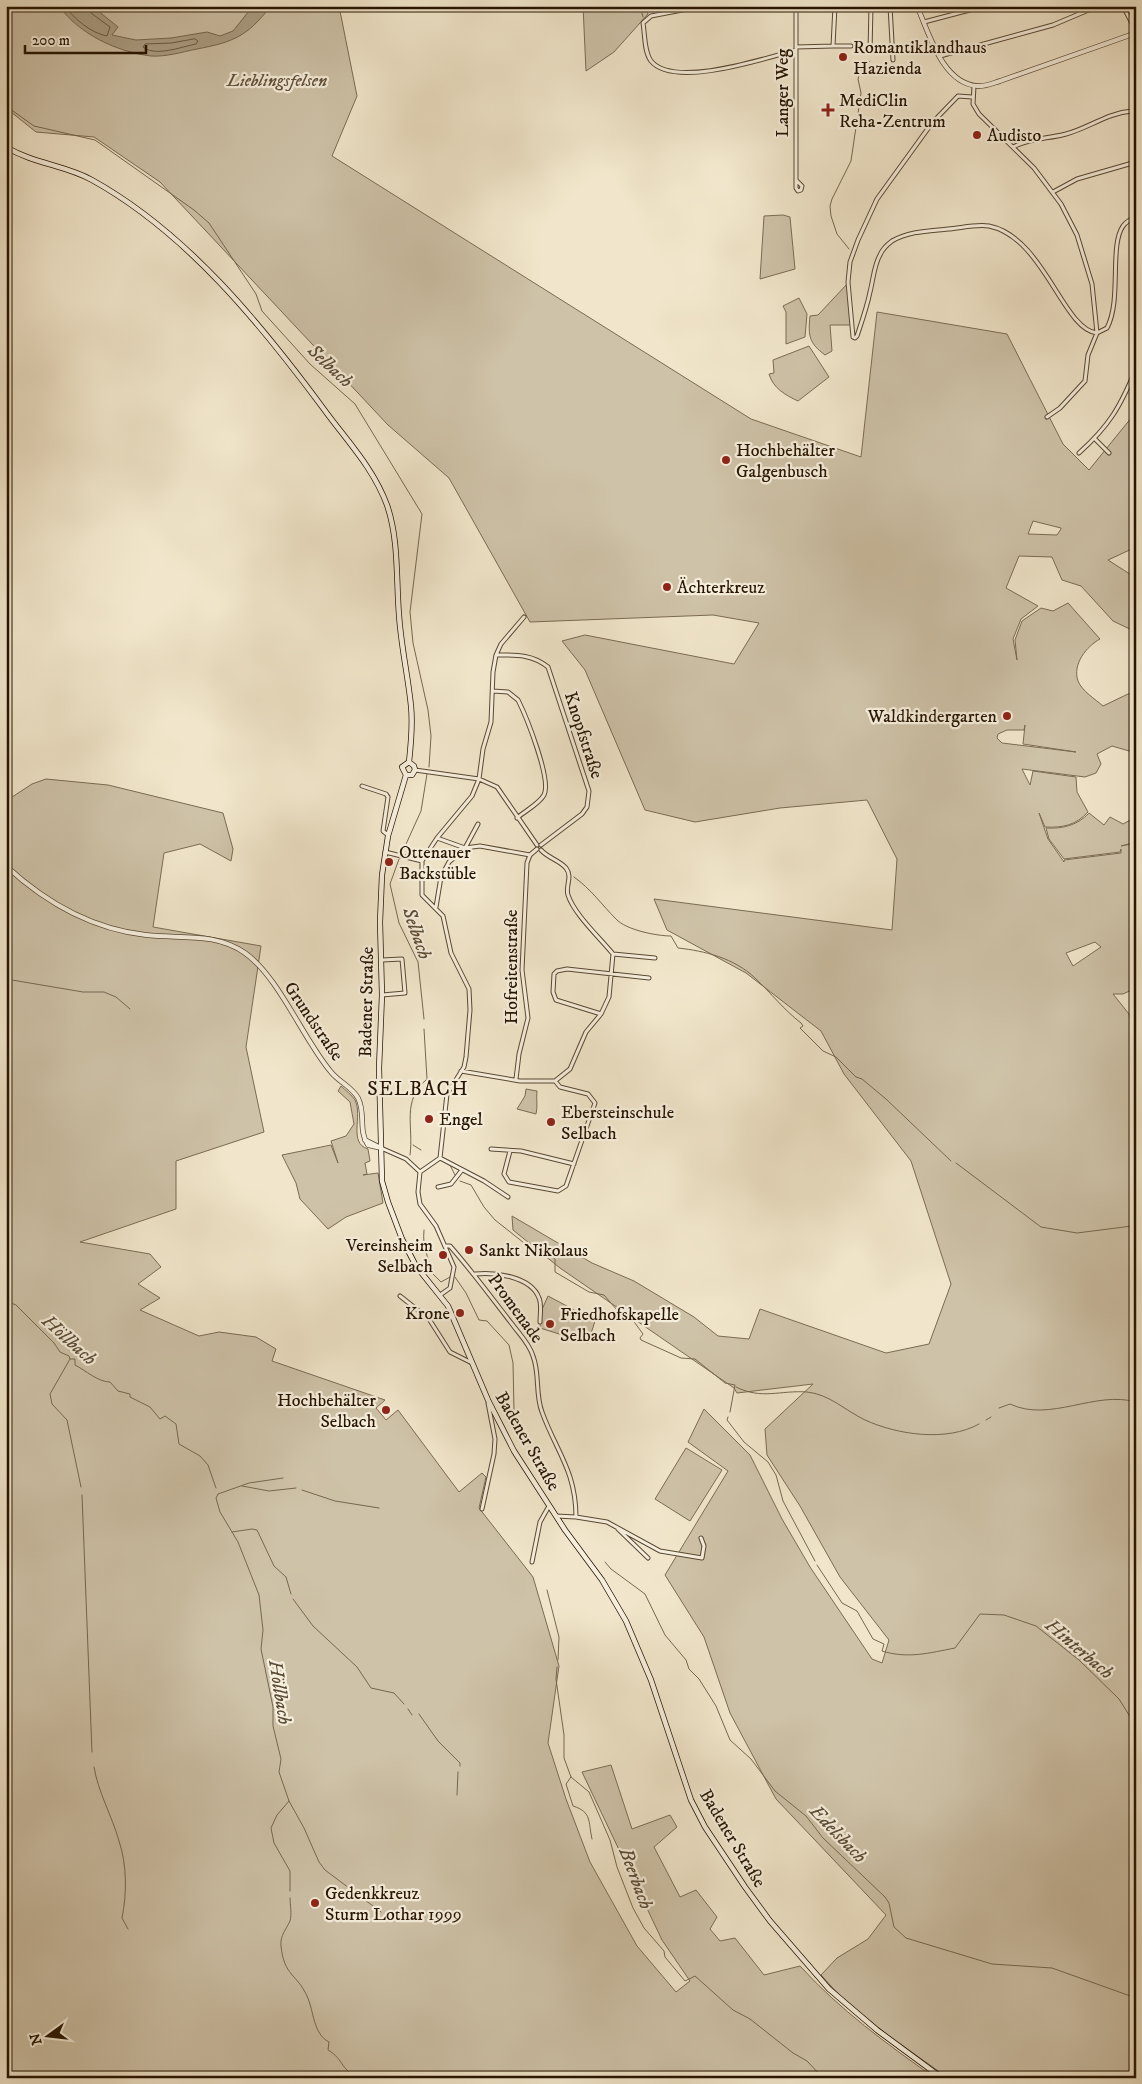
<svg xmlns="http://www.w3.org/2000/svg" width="1142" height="2084" font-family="'IM FELL DW Pica',serif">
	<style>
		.green { fill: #cec2a8; stroke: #7a6b54; fill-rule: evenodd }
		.water { fill: #ac9f86; stroke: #766750 }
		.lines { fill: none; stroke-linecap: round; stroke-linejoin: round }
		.shore { stroke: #695a43; stroke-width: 1 }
		.stream { stroke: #766750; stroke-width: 1 }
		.minor-casing { stroke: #594833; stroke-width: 5 }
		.tertiary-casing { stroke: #594833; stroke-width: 5.5 }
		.secondary-casing { stroke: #261400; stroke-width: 6 }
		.minor { stroke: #f6efdd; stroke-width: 3 }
		.tertiary { stroke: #f6efdd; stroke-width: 4 }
		.secondary { stroke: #f6efdd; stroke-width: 4.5 }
		.poi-dot { fill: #8f2418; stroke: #f6efdd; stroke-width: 2 }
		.labels { text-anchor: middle; stroke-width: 4.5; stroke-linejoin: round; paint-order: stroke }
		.poi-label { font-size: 18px; fill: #261400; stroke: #f6efdd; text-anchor: start }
		.park-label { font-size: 18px; font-style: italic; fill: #61513b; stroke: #f6efdd }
		.street-label { font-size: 18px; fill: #261400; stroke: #f6efdd }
		.water-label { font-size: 19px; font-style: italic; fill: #5c4c36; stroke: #f6efdd }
		.quarter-label { font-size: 20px; letter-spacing: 1px; fill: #261400; stroke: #f6efdd }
	</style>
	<rect width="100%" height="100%" fill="#f1e6cb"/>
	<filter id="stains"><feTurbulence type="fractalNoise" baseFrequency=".004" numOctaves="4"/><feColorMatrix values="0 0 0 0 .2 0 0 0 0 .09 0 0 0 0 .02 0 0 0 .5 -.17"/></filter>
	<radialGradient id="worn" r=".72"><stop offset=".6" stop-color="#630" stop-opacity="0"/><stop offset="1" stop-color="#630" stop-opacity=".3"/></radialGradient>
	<!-- green -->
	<path class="green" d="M6 6H177V12L209 6H339L357 96 332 156 751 419 861 457 877 312 1007 334 1063 444 1089 470 1136 412V468C1132 473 1136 535 1136 547L1108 560 1136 578V632L1113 621 1081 586 1062 580 1052 557 1019 556 1006 588 1038 606 1021 619 1013 639 1017 660 1015 640 1022 621 1041 608 1053 611 1068 603 1100 639C1087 646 1072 664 1078 681 1082 691 1095 699 1103 706L1128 694 1136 693V753L1112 746 1097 754 1101 764 1096 773 1085 777 1022 769 1030 785 1033 771 1076 777 1077 792 1088 812C1076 825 1063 828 1045 827L1039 813 1048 839 1064 862V860L1121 853V849L1120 852 1064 859 1049 839 1046 828C1063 829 1078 825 1089 813L1104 825 1110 817 1123 824 1136 817V842L1121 846 1136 843V988L1123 994H1113L1129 1014 1136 1036V2078H948L885 2033 842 1998 821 1975 837 1958 868 1939 886 1915 776 1799 730 1713 704 1637 665 1575 728 1471 688 1442 704 1409 750 1455 782 1519 810 1567 872 1659 882 1663 889 1640 840 1577 800 1506 767 1455 765 1429 813 1384 737 1393 734 1388 560 1268 513 1230 512 1216 592 1263 634 1281 694 1317 718 1336 749 1339 760 1309 886 1353 929 1344 951 1284 911 1161 844 1074 821 1031 746 973 667 930 654 899 892 930 897 859 867 800 780 808 695 822 645 810 585 670 562 641 585 635 734 664 759 623 713 615 530 622 449 478 388 425 160 182 94 137 36 132 6 108ZM1033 521 1061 528V529L1057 535 1028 534ZM1025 725 1023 744 1076 752 1002 743 997 738 998 734 1007 730H1024ZM1095 942 1101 947 1073 966 1066 953Z
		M583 6H646L648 14 614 52 586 71Z
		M783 215 790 217 795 269 760 279 764 216Z
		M848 283 851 325H830L832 351 825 355C809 343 808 336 810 316L818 315Z
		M799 298 807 314 805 337 786 344V312L783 306Z
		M809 346 829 377 798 401C785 395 773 388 769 374L774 373 773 360Z
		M46 779 108 785 223 813 233 849 231 861 200 844 164 853 153 927 261 946 246 1047 264 1132 176 1161V1209L80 1242 150 1254 161 1267 138 1284 160 1298 140 1310 199 1336 219 1332 256 1337 276 1349 272 1361 385 1400 376 1408 386 1420 398 1410 459 1492 482 1473 486 1477 479 1508 533 1577 559 1666 548 1743 566 1799 590 1862 637 1946 676 1992 690 1981 662 1940 582 1772 611 1765 632 1829 670 1815 677 1827 654 1847 680 1897 696 1890 717 1917 710 1929 720 1941 735 1938 764 1975 800 1966C840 2010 887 2044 935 2078H6V801L32 784Z
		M341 1086C345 1090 352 1095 355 1100 363 1116 348 1143 368 1149L370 1161 365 1163 367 1174 363 1175 378 1173 383 1203 346 1217 328 1229 300 1199 296 1183 282 1155 331 1145 338 1163 331 1141 346 1136 354 1124 350 1102 338 1091Z
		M526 1089 537 1091C536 1100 538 1106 536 1114L517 1109 525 1096Z
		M548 1296 595 1321 588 1343 540 1328V1314Z
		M686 1448 722 1470 690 1521 655 1499Z"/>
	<!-- water -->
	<path class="water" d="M59 6H92L118 27 112 35 136 40 171 38 207 32 220 36 233 31 253 6H271C262 17 253 28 241 35 228 43 212 46 197 49 182 52 166 57 151 56 117 52 79 34 59 6Z"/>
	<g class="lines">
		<!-- shore -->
		<path class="shore" d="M65 6C74 19 91 33 107 36L110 27 91 13 88 6
			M195 39 198 41 196 44C181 47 155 57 143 47L145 44 171 43Z"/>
		<!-- stream -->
		<path class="stream" d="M640 6 643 17
			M6 106 34 126 95 140 194 210 209 223 256 294 262 311 310 364 355 404 422 514 410 612 413 643 428 710 431 736 429 767
			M849 249 837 234 831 216 830 206 832 199 851 161 861 93 858 79 860 72 870 61
			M402 853 421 811 427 774
			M399 859 390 884 399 923 418 962 424 1019
			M574 877C591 889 602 905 616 919 626 930 657 936 671 936L678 948C705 951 734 958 755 978 771 993 784 1010 801 1023L803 1026 800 1028 823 1051 836 1057 856 1077 862 1079 886 1099 951 1161
			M6 979 83 992H104L116 997 130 1009
			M413 1145 421 1150
			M410 1155C414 1126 401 1101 427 1079L424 1029
			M956 1163 1041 1227 1077 1233 1132 1226
			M450 1165 455 1175
			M460 1181 471 1185 484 1207 495 1220 533 1250 540 1248 555 1259V1272L589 1292 604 1295 617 1310 632 1319 643 1334 640 1338 641 1340 681 1358 695 1359 725 1383 735 1385 730 1412
			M424 1230C422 1250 429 1255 431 1272L441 1282 450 1277
			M455 1277 466 1293 479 1320 487 1321 509 1345 513 1363 514 1410
			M6 1301 16 1305 54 1343 60 1352 69 1356 70 1359H75V1365C85 1370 98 1382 110 1382L118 1391 130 1394V1397L150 1407 160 1419 165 1416 176 1424 179 1444 200 1456 208 1465 216 1488
			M70 1359 50 1394 52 1404 67 1420 81 1487
			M736 1387C762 1400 780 1390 807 1392 829 1394 846 1411 865 1420 898 1435 947 1442 979 1424
			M999 1408 1010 1404C1050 1423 1095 1390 1136 1402
			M728 1417 727 1420 744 1442 768 1462 776 1475 783 1501 815 1561
			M986 1420 991 1417
			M283 1478 249 1483 218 1494 216 1498 220 1512 238 1542 259 1595 263 1630 261 1649 273 1707V1726L281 1759 279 1772 289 1801 277 1815 271 1828 274 1843 290 1871V1891
			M242 1486 269 1491 296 1488
			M302 1490 335 1501 379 1508
			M82 1495 92 1752
			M232 1532 252 1529 257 1530 274 1566 286 1577 291 1594
			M605 1562 611 1569 645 1594 665 1635 686 1660 689 1669 699 1679 716 1706 730 1740 751 1759 775 1791 806 1816 823 1838 885 1897 889 1903 894 1927 906 1938 992 1964 1052 1968 1136 1998
			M817 1565 842 1603 857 1611 873 1639 884 1644 882 1651C908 1659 929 1653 955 1648L980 1614 1004 1615 1036 1626 1079 1660 1119 1699 1136 1726
			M547 1590 559 1637 558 1660
			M293 1599 313 1626 357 1667 371 1688 394 1693 404 1704
			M557 1667 556 1679 564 1735V1758L571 1777 589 1792 610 1840 617 1867 633 1908 644 1928 664 1951 665 1957 685 1981 695 1976 733 2010 750 2019 793 2053 807 2061 823 2078
			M408 1709 412 1715
			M419 1714 438 1741 460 1763V1766
			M94 1767C98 1792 112 1816 119 1841 127 1865 127 1893 122 1918L128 1929
			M571 1777 566 1784 573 1806C592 1812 588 1821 592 1839
			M457 1795 458 1772
			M289 1801 304 1828 319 1862 325 1870 381 1912
			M290 1898C290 1904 292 1915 290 1921 286 1930 280 1935 281 1946 284 1976 297 1974 307 1996 314 2011 313 2034 329 2042L328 2050C344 2059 341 2072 360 2078"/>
		<!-- minor casing -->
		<g class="minor-casing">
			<path id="minor" d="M194 6 196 9 212 6
				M703 6 651 16 643 23C645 34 644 52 651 61 674 89 766 58 796 50
				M796 6V188L798 191 801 190 802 186 796 180
				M890 6 893 60
				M1123 6 1136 31
				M924 22 985 6
				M833 46H851
				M796 47 833 46 835 6
				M870 52 871 6
				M940 56 1053 25 1098 6
				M974 86 973 104 979 114 1034 168 1061 204 1077 235 1092 284 1097 333 1088 355 1085 381 1060 408 1047 417
				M972 97 958 96 932 123 877 199 858 240 850 262 848 282 853 337 855 338 857 336C862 321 867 307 870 292 873 281 874 265 880 255 882 250 888 244 892 241 909 231 929 231 948 229 961 228 976 224 989 226 1044 237 1063 330 1097 333
				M1013 147C1031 138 1047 139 1066 134 1089 128 1107 113 1132 111L1136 123
				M1053 192 1077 179 1136 162
				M1097 333 1107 328C1122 300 1109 246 1123 226 1126 222 1131 219 1136 217
				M1095 439 1109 453
				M1079 453C1110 425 1120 407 1136 369
				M496 655C516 655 532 654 548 667L589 791 587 807 582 814 541 845
				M493 691 508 692 518 700C526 716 552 780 544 795 539 804 525 811 517 818
				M415 770 479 779 497 787 537 845
				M362 786 386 794 388 797 383 831 388 835
				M437 838 465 848 480 846 530 855
				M541 850C548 858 559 860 566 868 573 877 565 886 568 895 574 914 600 938 613 954L609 997 601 1014 586 1032 570 1069 555 1081
				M385 852 422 861
				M436 907 441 877 449 862 465 848 478 824
				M613 954 655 958
				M382 960 402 959 405 993 382 995
				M601 1014 556 1000 553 992 554 974 557 971 567 969 649 978
				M461 1071 520 1081H555
				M516 1079 519 1054 528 1018 522 970 527 863 530 855 537 849
				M381 1148 406 1159 420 1172
				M491 1149 521 1151 574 1164
				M510 1151 504 1174 509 1182 558 1191 566 1186 595 1103 588 1094 560 1087 555 1081
				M440 1158 484 1181 508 1197
				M438 1187 451 1184 462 1170
				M445 1246H450C472 1271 491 1297 512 1324 520 1335 529 1343 533 1356 540 1374 535 1394 542 1412 556 1451 576 1471 576 1517
				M475 1274C494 1272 531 1276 539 1298 542 1305 540 1314 540 1322
				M440 1295 450 1288 454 1267 436 1226 420 1204 418 1192 420 1172 440 1158 447 1094 464 1067 466 1057 470 1010 469 989 451 953 443 916 422 895V861L437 838 472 796 479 779 483 749 491 722 493 672 496 655 501 644 524 617
				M400 1296 429 1319 450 1352 472 1363
				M482 1509 494 1454 495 1439 488 1403
				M556 1516 576 1517 607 1522 660 1551 702 1558 704 1546 701 1538
				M618 1529 648 1558
				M532 1562 540 1522 549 1506"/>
		</g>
		<!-- tertiary casing -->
		<g class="tertiary-casing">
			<path id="tertiary" d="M917 6C929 33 942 83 977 86 985 87 993 83 1000 81L1136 33
				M6 866C45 902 92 929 146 935 180 939 215 932 245 953 279 977 303 1039 331 1072 339 1082 352 1087 358 1098 366 1113 358 1131 368 1145L381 1148
				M365 1140 381 1148"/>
		</g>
		<!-- secondary casing -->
		<g class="secondary-casing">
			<path id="secondary" d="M6 147C34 164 65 165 92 180 186 232 260 323 323 408 346 440 373 467 387 505 399 540 396 579 399 615 401 646 408 676 411 706 413 725 411 744 409 762
				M406 775 388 836 382 875 380 922 382 995 379 1068 382 1181 388 1202 402 1239 416 1266 448 1306 488 1400 514 1451 565 1530 602 1580 626 1621 651 1680 691 1800 705 1827 745 1887 770 1921 829 1989 877 2030 942 2078
				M406 775H412L415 770 414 766 409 762
				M406 775 402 767 409 762"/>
		</g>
		<!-- minor -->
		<use href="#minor" class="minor"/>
		<!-- tertiary -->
		<use href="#tertiary" class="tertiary"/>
		<!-- secondary -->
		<use href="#secondary" class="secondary"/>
	</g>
	<!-- markers -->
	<g class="poi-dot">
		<circle cx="843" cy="57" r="5"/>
		<path d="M825.5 102.5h5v5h5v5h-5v5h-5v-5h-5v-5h5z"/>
		<circle cx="977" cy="135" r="5"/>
		<circle cx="726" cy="460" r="5"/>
		<circle cx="667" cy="587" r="5"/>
		<circle cx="1007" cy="716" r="5"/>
		<circle cx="389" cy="862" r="5"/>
		<circle cx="429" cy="1119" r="5"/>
		<circle cx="551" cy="1122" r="5"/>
		<circle cx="469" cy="1250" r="5"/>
		<circle cx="443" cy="1255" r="5"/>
		<circle cx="460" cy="1313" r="5"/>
		<circle cx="550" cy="1324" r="5"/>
		<circle cx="386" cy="1410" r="5"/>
		<circle cx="315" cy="1903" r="5"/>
	</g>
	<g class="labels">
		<!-- poi labels -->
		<g class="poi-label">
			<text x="853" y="53">Romantiklandhaus<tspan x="853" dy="21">Hazienda</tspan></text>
			<text x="839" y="106">MediClin<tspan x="839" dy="21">Reha-Zentrum</tspan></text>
			<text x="987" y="141">Audisto</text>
			<text x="736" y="456">Hochbehälter<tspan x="736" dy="21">Galgenbusch</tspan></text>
			<text x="677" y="593">Ächterkreuz</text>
			<text x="997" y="722" text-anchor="end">Waldkindergarten</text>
			<text x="399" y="858">Ottenauer<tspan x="399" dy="21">Backstüble</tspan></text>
			<text x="561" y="1118">Ebersteinschule<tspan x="561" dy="21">Selbach</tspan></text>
			<text x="439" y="1125">Engel</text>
			<text x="433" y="1251" text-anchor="end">Vereinsheim<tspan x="433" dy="21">Selbach</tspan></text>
			<text x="479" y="1256">Sankt Nikolaus</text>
			<text x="450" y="1319" text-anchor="end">Krone</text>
			<text x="560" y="1320">Friedhofskapelle<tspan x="560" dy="21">Selbach</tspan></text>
			<text x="376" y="1406" text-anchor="end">Hochbehälter<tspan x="376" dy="21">Selbach</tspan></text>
			<text x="325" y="1899">Gedenkkreuz<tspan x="325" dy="21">Sturm Lothar 1999</tspan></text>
		</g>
		<!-- park labels -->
		<g class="park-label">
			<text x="277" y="86">Lieblingsfelsen</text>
		</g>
		<!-- street labels -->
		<g class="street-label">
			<text transform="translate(782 93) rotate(-90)" y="6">Langer Weg</text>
			<text transform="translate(584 735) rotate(72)" y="6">Knopfstraße</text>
			<text transform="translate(511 967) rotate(-90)" y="6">Hofreitenstraße</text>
			<text transform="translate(366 1002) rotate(-89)" y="6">Badener Straße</text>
			<text transform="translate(314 1021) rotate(56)" y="6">Grundstraße</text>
			<text transform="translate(516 1308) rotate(54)" y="6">Promenade</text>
			<text transform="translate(528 1441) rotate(60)" y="6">Badener Straße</text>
			<text transform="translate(733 1838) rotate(59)" y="6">Badener Straße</text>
		</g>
		<!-- water labels -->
		<g class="water-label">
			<text transform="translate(331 365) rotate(43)" y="7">Selbach</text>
			<text transform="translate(418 933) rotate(71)" y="7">Selbach</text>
			<text transform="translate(70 1339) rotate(42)" y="7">Höllbach</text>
			<text transform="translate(1080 1648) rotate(40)" y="7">Hinterbach</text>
			<text transform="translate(281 1692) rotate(81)" y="7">Höllbach</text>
			<text transform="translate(839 1833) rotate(46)" y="7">Edelsbach</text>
			<text transform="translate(637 1878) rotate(70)" y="7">Beerbach</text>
		</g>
		<!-- quarter labels -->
		<g class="quarter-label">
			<text x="418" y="1095">SELBACH</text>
		</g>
	</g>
	<!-- margin -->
	<rect width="1142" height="2084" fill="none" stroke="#f1e6cb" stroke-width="25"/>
	<rect x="8" y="8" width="1127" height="2069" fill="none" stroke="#261400" stroke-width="2.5"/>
	<rect x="12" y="12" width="1117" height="2059" fill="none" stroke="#261400"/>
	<!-- north arrow -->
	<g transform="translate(48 2036) rotate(255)" stroke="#f6efdd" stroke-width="4" paint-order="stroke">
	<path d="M0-4L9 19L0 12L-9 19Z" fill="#261400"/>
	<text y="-8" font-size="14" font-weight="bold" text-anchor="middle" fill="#261400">N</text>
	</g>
	<!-- scale -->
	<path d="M25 45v8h121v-8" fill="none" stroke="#261400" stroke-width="2.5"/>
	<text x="32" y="45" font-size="15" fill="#261400" stroke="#f6efdd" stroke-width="4" paint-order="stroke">200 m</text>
	<rect width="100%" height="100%" filter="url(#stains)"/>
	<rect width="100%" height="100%" fill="url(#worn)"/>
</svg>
